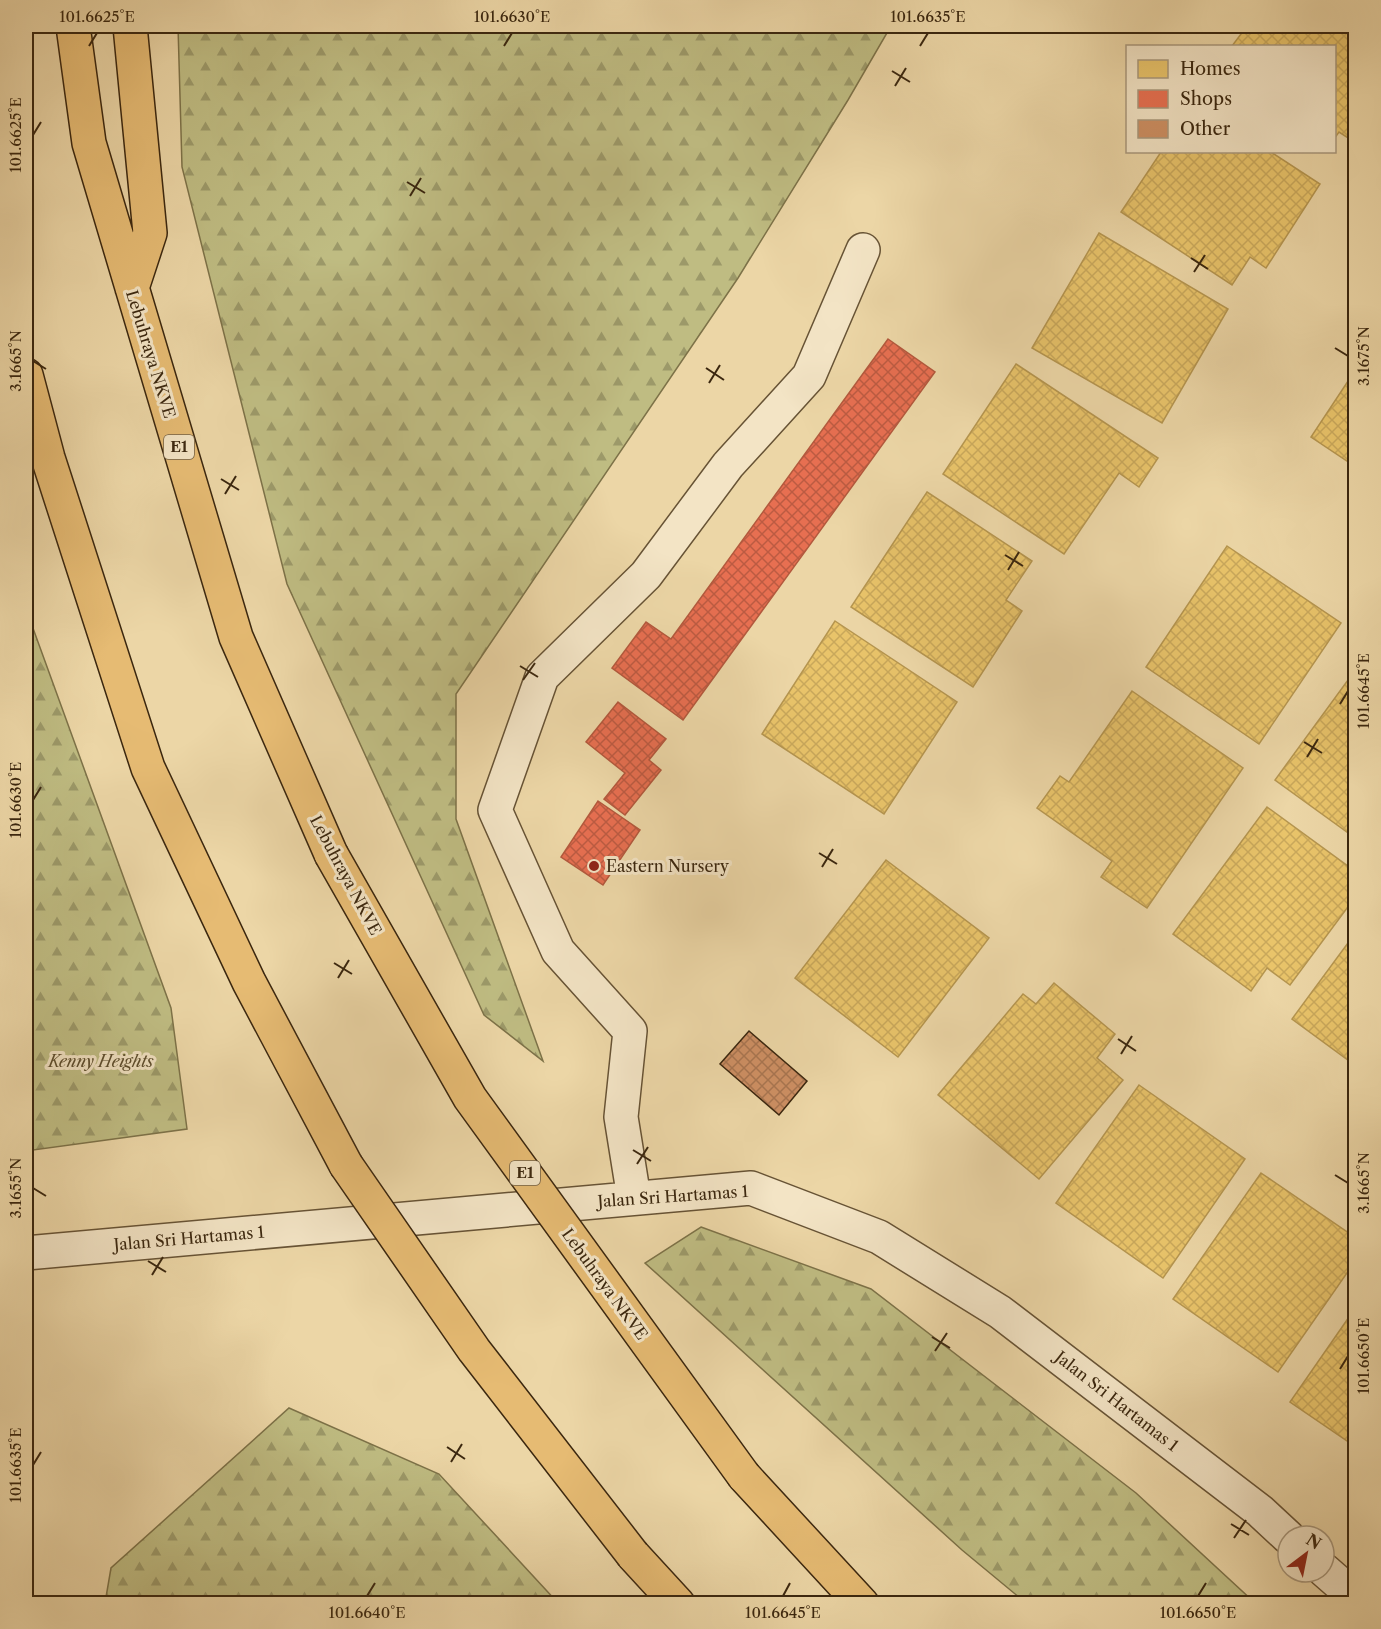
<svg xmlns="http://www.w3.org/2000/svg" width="1381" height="1629" font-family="'Libre Caslon Text',serif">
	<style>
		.forest { fill: url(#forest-firs); stroke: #7d7248; stroke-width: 1.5 }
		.homes { fill: url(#homes-cross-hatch); stroke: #b5954f; stroke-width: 1.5 }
		.shops { fill: url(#shops-cross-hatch); stroke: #b3593d; stroke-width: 1.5 }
		.building { fill: url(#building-cross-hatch); stroke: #3b270f; stroke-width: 1.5 }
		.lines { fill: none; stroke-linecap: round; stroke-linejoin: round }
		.minor-casing { stroke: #675335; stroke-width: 36 }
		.highway-casing { stroke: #3b270f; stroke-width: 36 }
		.minor { stroke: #f3e4c5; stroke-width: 33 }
		.highway { stroke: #e6bb73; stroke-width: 33 }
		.highway-bridge-casing { stroke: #3b270f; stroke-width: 36; stroke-linecap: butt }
		.highway-bridge { stroke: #e6bb73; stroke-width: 33 }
		.ticks { fill: none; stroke: #3b270f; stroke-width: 2 }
		.poi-dot { fill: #8f2418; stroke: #f3e4c5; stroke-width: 2 }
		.labels { text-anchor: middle; stroke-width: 6; stroke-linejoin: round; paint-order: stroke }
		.shield { fill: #f3e4c5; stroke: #726046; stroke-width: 1.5 }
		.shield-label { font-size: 15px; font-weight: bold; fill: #3b270f }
		.street-label { font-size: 16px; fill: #3b270f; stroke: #f3e4c5 }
		.poi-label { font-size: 16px; fill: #3b270f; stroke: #f3e4c5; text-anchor: start }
		.park-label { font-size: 16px; font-style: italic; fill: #5c4c2c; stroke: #f3e4c5 }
		.neatline { fill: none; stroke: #3b270f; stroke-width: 2 }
		.ticks-label { font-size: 15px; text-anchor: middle; fill: #3b270f }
	</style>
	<defs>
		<pattern id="forest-firs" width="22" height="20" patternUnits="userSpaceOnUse" patternTransform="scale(1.5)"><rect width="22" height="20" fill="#bfbc82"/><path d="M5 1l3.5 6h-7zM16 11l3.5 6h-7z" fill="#9c9969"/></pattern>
		<pattern id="homes-cross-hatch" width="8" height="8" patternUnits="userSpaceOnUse" patternTransform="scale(1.5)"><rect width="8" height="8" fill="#e9c46a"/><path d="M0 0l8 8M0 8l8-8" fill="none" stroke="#c9a85b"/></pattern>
		<pattern id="shops-cross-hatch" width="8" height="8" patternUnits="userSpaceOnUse" patternTransform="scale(1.5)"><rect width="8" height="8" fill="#e76f51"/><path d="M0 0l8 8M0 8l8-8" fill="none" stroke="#bc5b42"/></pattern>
		<pattern id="building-cross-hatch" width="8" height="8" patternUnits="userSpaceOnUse" patternTransform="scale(1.5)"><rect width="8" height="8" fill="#cd8f63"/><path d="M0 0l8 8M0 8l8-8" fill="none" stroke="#a87550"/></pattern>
	</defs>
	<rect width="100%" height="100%" fill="#ecd6a6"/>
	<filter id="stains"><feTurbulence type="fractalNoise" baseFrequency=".00333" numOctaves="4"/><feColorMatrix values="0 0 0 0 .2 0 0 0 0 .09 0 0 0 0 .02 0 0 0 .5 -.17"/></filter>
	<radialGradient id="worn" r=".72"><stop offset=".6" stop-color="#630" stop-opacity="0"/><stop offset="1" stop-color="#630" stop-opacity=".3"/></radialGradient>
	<!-- forest -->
	<path class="forest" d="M178 26H891L848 100 738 278 456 694V819L543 1061 484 1015 287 584 182 167Z
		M26 609 171 1008 187 1129 26 1151Z
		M701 1227 871 1289 1136 1493 1255 1603H1026L962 1550 645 1263Z
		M289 1408 439 1474 558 1603H105L111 1568Z"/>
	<!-- homes -->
	<path class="homes" d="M1247 26H1356V143L1339 132 1334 139V46H1232Z
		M1161 152H1271L1320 184 1266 268 1250 257 1232 285 1121 212Z
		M1099 233 1228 309 1162 423 1032 348Z
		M1016 364 1158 458 1139 487 1119 473 1064 554 943 474Z
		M1356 369V467L1311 437Z
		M927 492 1032 561 1006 600 1022 611 973 687 851 607Z
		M1227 546 1341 623 1259 744 1146 667Z
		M835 621 957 702 884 814 762 734Z
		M1356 669V829L1351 835 1275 780Z
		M1132 691 1243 768 1147 908 1101 877 1112 861 1037 808 1060 776 1069 782Z
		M1267 807 1356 872V896L1290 985 1267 968 1251 991 1173 934Z
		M886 860 989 938 898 1057 795 978Z
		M1356 932V1066L1292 1019Z
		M1054 983 1115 1034 1097 1058 1123 1080 1039 1179 938 1095 1023 994 1036 1004Z
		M1139 1085 1245 1159 1163 1278 1056 1203Z
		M1261 1173 1356 1238V1260L1278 1372 1173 1299Z
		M1356 1307V1447L1290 1402Z"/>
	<!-- shops -->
	<path class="shops" d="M888 339 935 372 683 720 612 668 646 622 671 639Z
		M618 702 666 739 649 760 661 770 625 815 604 799 625 773 586 742Z
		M598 801 640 830 603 885 561 857Z"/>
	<!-- building -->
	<path class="building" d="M749 1031 807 1081 779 1115 720 1064Z"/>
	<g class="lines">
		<!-- minor casing -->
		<g class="minor-casing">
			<path id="minor" d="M634 1198 621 1117 630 1031 558 951 495 810 542 677 646 575 728 465 809 376 863 250
				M26 1253 751 1188 879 1237 1000 1312 1260 1511 1288 1537
				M1324 1570 1356 1598"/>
		</g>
		<!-- highway casing -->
		<g class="highway-casing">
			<path id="highway" d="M73 26 89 143 236 637 331 854
				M130 26 150 233 132 288
				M26 375 48 458 148 768 249 982 346 1165
				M744 1476 862 1604
				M633 1555 678 1604"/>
		</g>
		<!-- minor -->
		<use href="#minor" class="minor"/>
		<!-- highway -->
		<use href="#highway" class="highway"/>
		<!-- highway-bridge casing -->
		<g class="highway-bridge-casing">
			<path id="highway-bridge" d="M331 854 470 1098 744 1476
				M346 1165 474 1350 633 1555"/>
		</g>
		<!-- highway-bridge -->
		<use href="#highway-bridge" class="highway-bridge"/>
	</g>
	<!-- ticks -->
	<path class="ticks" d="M89 46 97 33M504 46 512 33M920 46 928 33M892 71 910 82M895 86 906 68M33 135 41 122M407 182 425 193M410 196 421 178M1191 258 1208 269M1194 272 1205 255M1335 348 1348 356M33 361 46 369M706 368 724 380M709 383 720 365M221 479 239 490M225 494 236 476M1005 555 1023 566M1008 570 1019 552M520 666 538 677M523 680 535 663M1340 704 1348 691M1304 742 1322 753M1307 757 1318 739M33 800 41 787M819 853 837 864M822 867 833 849M334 963 352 974M338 978 349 960M1118 1039 1136 1051M1121 1054 1132 1036M633 1150 651 1161M637 1164 648 1147M1335 1175 1348 1183M33 1188 46 1196M148 1261 166 1272M152 1275 163 1257M932 1337 950 1348M935 1351 947 1333M1340 1369 1348 1356M447 1447 465 1459M451 1462 462 1444M33 1465 41 1452M1231 1524 1249 1535M1234 1538 1246 1520M367 1596 375 1583M783 1596 790 1583M1198 1596 1206 1583"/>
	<!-- markers -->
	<circle class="poi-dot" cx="594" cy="866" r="6"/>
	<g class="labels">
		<!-- shield labels -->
		<g class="shield">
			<rect x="164" y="435" width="30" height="24" rx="4.5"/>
			<rect x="510" y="1161" width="30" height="24" rx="4.5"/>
		</g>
		<g class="shield-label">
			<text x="179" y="452">E1</text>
			<text x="525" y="1178">E1</text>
		</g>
		<!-- street labels -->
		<g class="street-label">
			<text transform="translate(151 354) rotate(73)" y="6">Lebuhraya NKVE</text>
			<text transform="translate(346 875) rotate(62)" y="6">Lebuhraya NKVE</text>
			<text transform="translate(673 1196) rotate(-4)" y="6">Jalan Sri Hartamas 1</text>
			<text transform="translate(189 1238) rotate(-5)" y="6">Jalan Sri Hartamas 1</text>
			<text transform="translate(605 1284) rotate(54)" y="6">Lebuhraya NKVE</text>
			<text transform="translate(1117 1401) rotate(38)" y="6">Jalan Sri Hartamas 1</text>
		</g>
		<!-- poi labels -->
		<g class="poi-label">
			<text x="606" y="872">Eastern Nursery</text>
		</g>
		<!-- park labels -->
		<g class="park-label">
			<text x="101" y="1067">Kenny Heights</text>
		</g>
	</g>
	<!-- margin -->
	<rect width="1381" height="1629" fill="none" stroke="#ecd6a6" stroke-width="66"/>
	<!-- legend -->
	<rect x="1126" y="45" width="210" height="108" fill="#f3e4c5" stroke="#a9987c" stroke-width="1.5"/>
	<rect x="1138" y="60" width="30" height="18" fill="#e9c46a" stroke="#a9987c" stroke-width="1.5"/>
	<text x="1180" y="75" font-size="18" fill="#3b270f">Homes</text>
	<rect x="1138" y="90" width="30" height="18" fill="#e76f51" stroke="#a9987c" stroke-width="1.5"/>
	<text x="1180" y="105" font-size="18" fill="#3b270f">Shops</text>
	<rect x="1138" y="120" width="30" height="18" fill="#cd8f63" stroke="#a9987c" stroke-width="1.5"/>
	<text x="1180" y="135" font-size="18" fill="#3b270f">Other</text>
	<!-- north arrow -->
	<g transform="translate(1306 1554) rotate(32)"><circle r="28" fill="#f3e4c5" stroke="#a9987c" stroke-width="1.5"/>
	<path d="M0-4.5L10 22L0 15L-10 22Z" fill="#8f2418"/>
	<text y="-9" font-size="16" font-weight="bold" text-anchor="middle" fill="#3b270f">N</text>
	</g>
	<rect x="33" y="33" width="1315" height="1563" class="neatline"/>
	<g class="ticks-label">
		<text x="97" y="22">101.6625°E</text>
		<text x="512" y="22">101.6630°E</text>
		<text x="928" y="22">101.6635°E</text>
		<text transform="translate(16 135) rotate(-90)" y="5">101.6625°E</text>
		<text transform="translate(1364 356) rotate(-90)" y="5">3.1675°N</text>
		<text transform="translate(16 361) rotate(-90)" y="5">3.1665°N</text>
		<text transform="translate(1364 691) rotate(-90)" y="5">101.6645°E</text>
		<text transform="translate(16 800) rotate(-90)" y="5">101.6630°E</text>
		<text transform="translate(1364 1183) rotate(-90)" y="5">3.1665°N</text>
		<text transform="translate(16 1188) rotate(-90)" y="5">3.1655°N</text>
		<text transform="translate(1364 1356) rotate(-90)" y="5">101.6650°E</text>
		<text transform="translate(16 1465) rotate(-90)" y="5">101.6635°E</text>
		<text x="367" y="1618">101.6640°E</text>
		<text x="783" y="1618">101.6645°E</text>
		<text x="1198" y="1618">101.6650°E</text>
	</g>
	<rect width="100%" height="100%" filter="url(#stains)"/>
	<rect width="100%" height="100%" fill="url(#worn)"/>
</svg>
